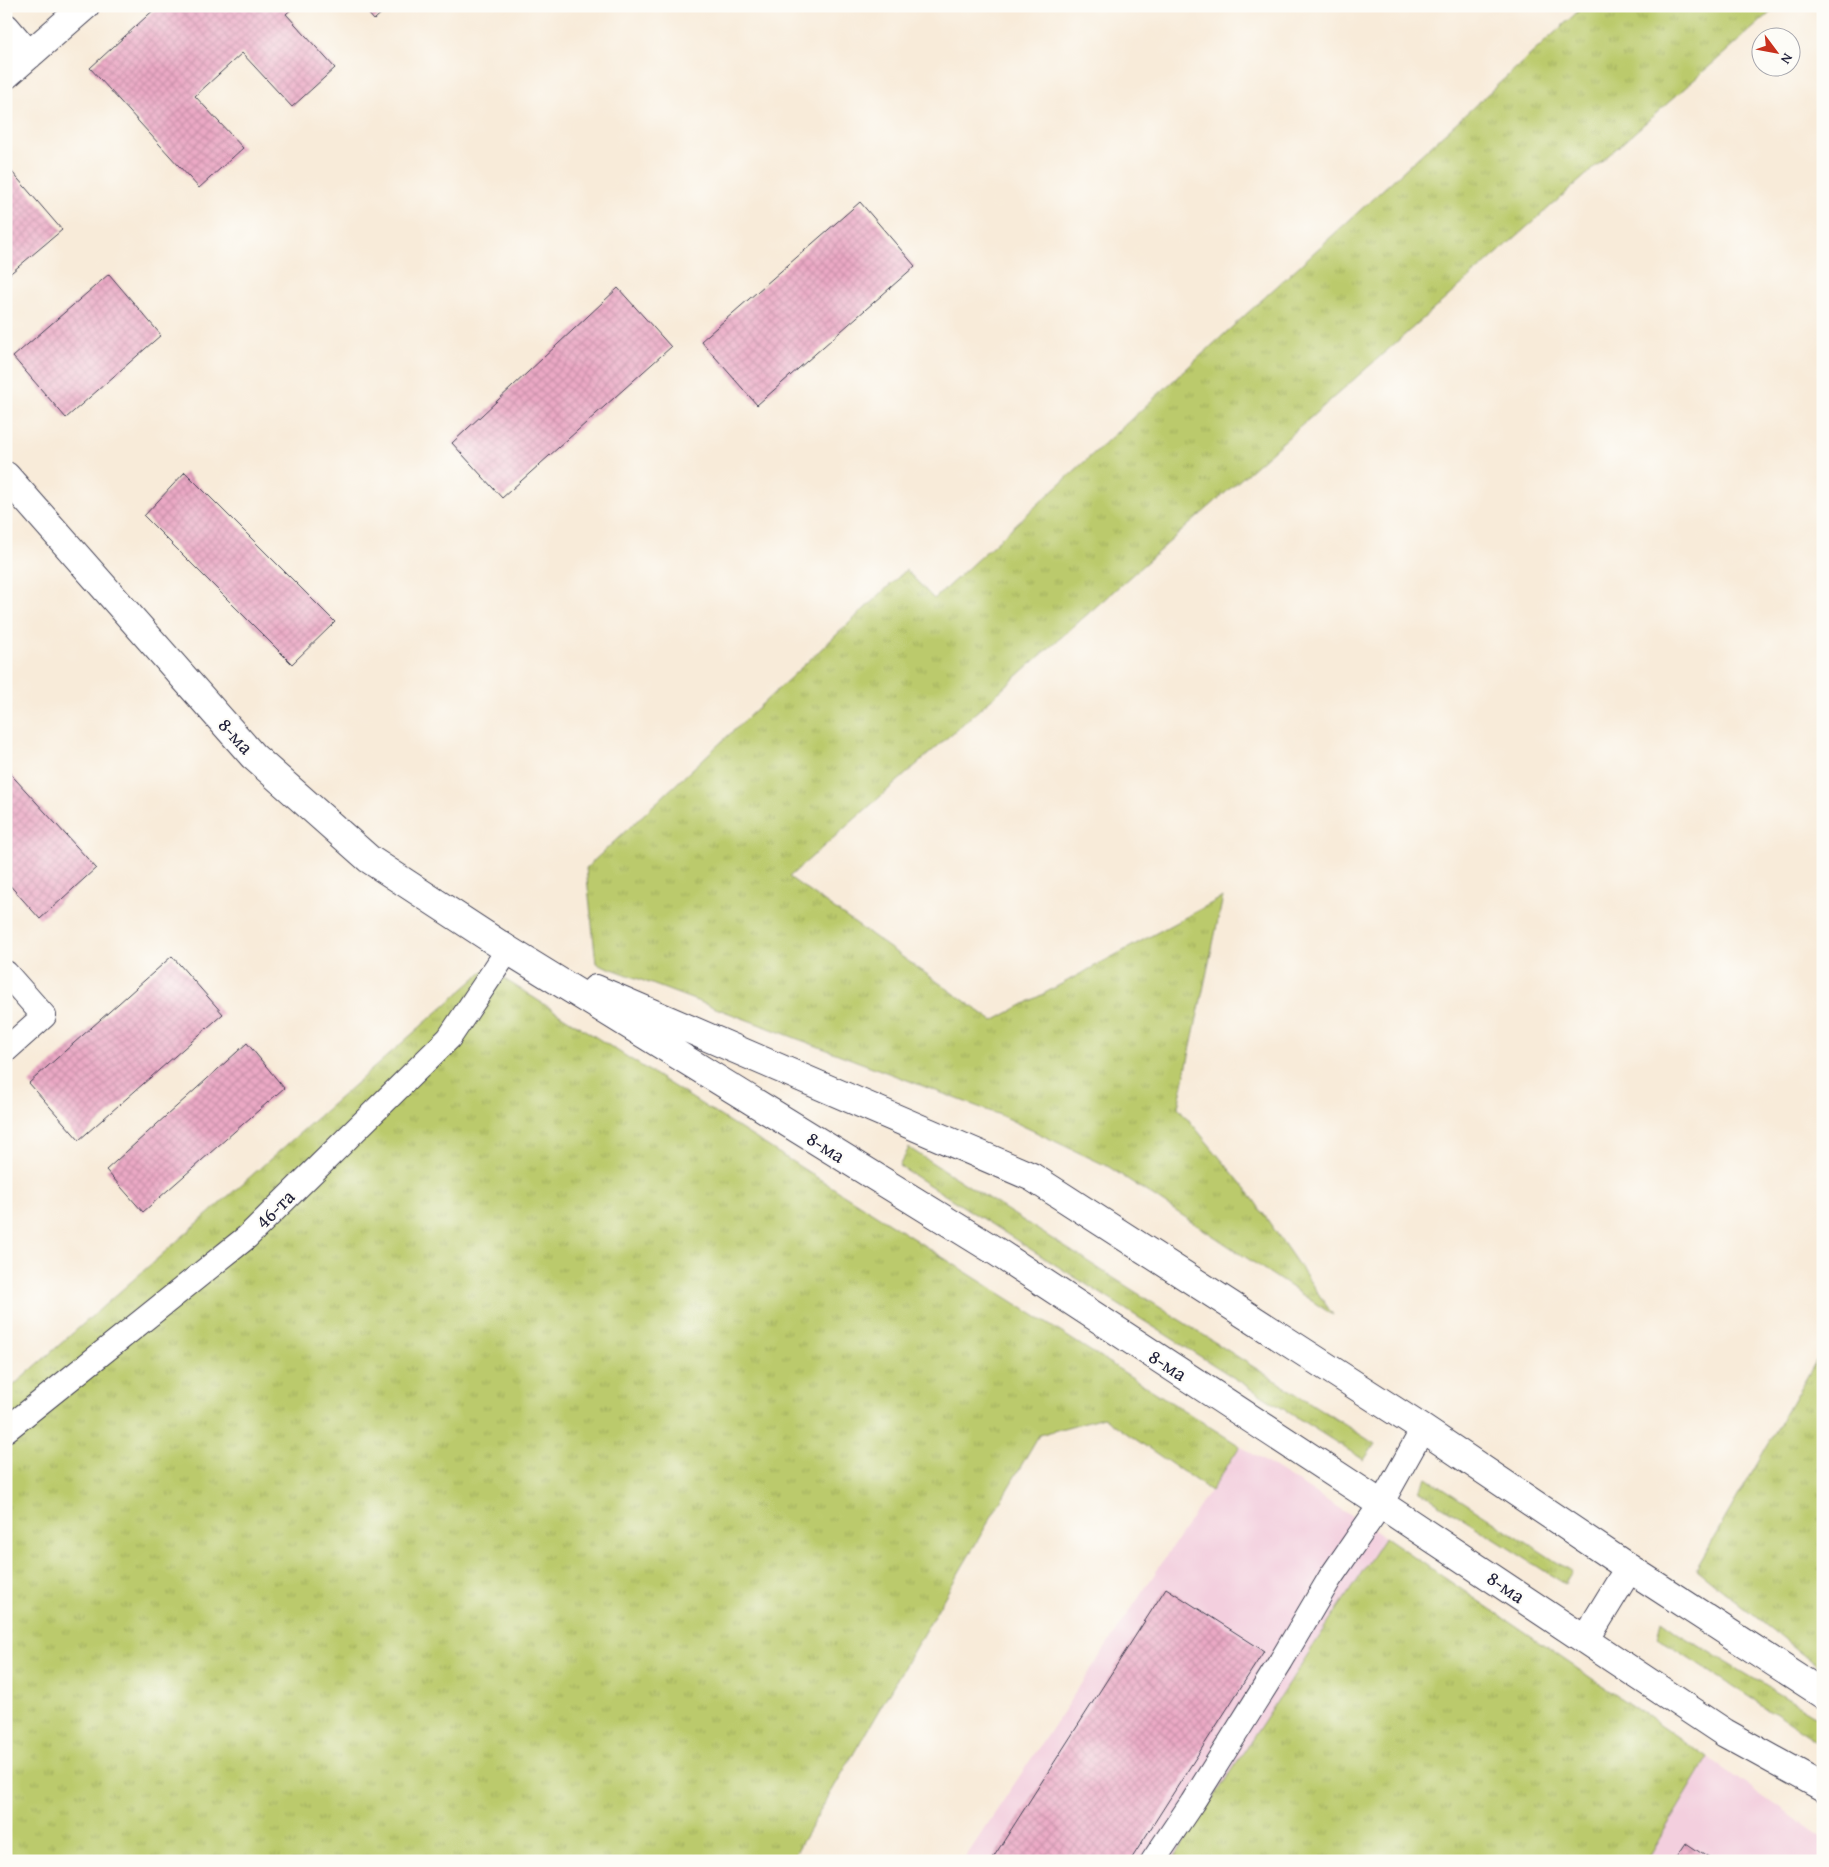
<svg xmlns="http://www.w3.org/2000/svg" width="1829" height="1867" font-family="'Gentium Book Plus',serif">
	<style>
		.built { fill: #f3cfde }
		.grass { fill: url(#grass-tufts); stroke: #6e7654 }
		.building { fill: url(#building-cross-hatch) }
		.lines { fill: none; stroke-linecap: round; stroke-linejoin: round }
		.lane-casing { stroke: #424053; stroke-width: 26 }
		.street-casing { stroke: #424053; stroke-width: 30 }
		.lane { stroke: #fff; stroke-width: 24 }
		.street { stroke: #fff; stroke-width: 28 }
		.labels { text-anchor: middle; stroke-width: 4.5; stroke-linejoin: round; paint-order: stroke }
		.street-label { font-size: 20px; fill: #22223b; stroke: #fdfcf7 }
	</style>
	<defs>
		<pattern id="grass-tufts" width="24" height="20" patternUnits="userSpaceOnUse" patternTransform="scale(1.25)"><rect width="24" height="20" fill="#bbca6c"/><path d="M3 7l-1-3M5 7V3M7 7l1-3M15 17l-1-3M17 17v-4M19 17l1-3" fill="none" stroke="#a0ad5e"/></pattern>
		<pattern id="building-cross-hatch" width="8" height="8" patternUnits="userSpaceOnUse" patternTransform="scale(1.25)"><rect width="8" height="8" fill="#eba9c5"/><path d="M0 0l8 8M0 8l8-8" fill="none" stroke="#c991aa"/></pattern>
	</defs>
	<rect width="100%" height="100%" fill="#fdfcf7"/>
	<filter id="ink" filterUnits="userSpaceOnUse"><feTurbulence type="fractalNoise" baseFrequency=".02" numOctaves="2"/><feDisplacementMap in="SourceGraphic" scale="10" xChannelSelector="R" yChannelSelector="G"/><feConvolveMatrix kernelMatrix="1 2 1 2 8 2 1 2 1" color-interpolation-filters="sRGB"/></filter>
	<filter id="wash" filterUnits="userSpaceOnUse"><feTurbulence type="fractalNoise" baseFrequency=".0096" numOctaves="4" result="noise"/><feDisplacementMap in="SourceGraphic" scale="20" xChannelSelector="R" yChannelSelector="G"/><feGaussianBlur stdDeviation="1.12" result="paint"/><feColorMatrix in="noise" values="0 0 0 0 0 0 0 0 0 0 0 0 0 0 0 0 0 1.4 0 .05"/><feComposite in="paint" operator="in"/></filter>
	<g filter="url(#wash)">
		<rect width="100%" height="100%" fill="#f8ebd9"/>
		<!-- built -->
		<path class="built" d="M1240 1446 1385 1537 1172 1861H963Z
			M1708 1758 1823 1839V1861H1644Z"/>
		<!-- grass -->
		<path class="grass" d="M1584 6H1778L789 877 993 1021 1223 897 1178 1107 1249 1193 1333 1315 1109 1167 1000 1115 596 963 586 868 906 570 934 599Z
			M487 968 1240 1446 1211 1491 1103 1417 1039 1435 791 1861H6V1392Z
			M909 1148 1375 1444 1364 1460 899 1166Z
			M1823 1349V1671L1696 1569Z
			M1427 1478 1572 1572 1565 1584 1419 1491Z
			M1385 1537 1708 1758 1646 1861H1172Z
			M1661 1621 1679 1634 1823 1720V1745L1657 1637Z"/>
		<g id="blocks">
			<!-- building -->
			<path class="building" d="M158 6H295L286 14 335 68 292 107 242 53 195 96 243 148 199 188 90 68Z
				M362 6H389L374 20Z
				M6 165 62 230 6 277Z
				M860 202 915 266 757 405 701 341Z
				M109 274 161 335 66 418 13 357Z
				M618 288 671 347 502 498 452 443Z
				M185 472 335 622 292 664 144 516Z
				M6 769 96 868 40 919 6 881Z
				M172 956 223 1014 79 1140 29 1083Z
				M247 1043 284 1088 143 1212 106 1170Z
				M1166 1588 1264 1651 1130 1861H991Z
				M1686 1843 1713 1861H1674Z"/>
		</g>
	</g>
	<g filter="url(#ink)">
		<use href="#blocks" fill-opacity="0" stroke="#424053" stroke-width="1"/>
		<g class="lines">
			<!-- lane casing -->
			<g class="lane-casing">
				<path id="lane" d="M6 973 44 1016 6 1050
					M6 1430 247 1237 449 1038 508 950
					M1153 1861 1192 1803 1281 1661 1330 1578 1381 1504 1423 1429"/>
			</g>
			<!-- street casing -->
			<g class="street-casing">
				<path id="street" d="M6 28 29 55
					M6 75 85 6
					M6 476 253 756 369 859 508 950 997 1252 1381 1504 1725 1733 1823 1787
					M596 989 1032 1177 1423 1429 1629 1568 1823 1694
					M1585 1640 1629 1568"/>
			</g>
			<!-- lane -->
			<use href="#lane" class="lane"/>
			<!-- street -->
			<use href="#street" class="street"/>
		</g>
	</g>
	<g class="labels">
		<!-- street labels -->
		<g class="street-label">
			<text transform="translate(236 736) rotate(48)" y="7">8-ма</text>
			<text transform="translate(826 1147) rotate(32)" y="7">8-ма</text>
			<text transform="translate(275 1209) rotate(-45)" y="7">46-та</text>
			<text transform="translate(1168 1365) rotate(33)" y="7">8-ма</text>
			<text transform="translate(1506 1587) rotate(34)" y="7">8-ма</text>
		</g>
	</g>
	<!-- margin -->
	<rect width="1829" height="1867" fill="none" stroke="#fdfcf7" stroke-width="25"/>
	<!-- north arrow -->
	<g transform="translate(1776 52) rotate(122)"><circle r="24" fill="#fdfcf7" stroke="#a5a5ac"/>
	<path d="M0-4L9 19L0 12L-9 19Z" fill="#c8321e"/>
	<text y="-8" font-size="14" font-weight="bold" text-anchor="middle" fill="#22223b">N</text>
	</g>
</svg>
